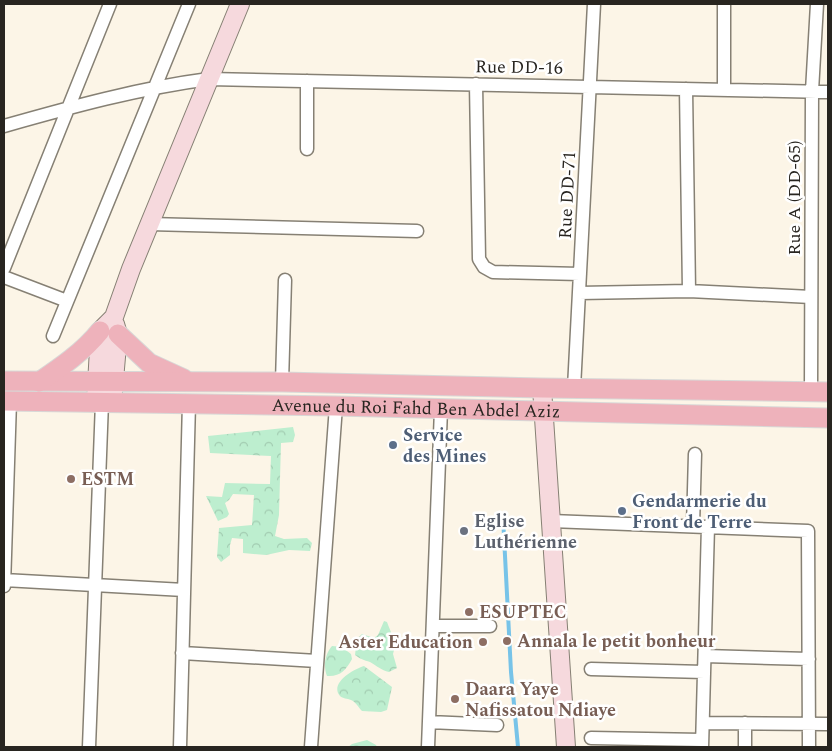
<svg xmlns="http://www.w3.org/2000/svg" width="832" height="751" font-family="Spectral,serif">
	<style>
		.forest { fill: url(#forest-crowns) }
		.lines { fill: none; stroke-linecap: round; stroke-linejoin: round }
		.stream { stroke: #77c3e8; stroke-width: 4 }
		.street-casing { stroke: #868074; stroke-width: 15 }
		.secondary-casing { stroke: #868074; stroke-width: 20 }
		.primary-casing { stroke: #d8d8d7; stroke-width: 21 }
		.street { stroke: #fff; stroke-width: 12 }
		.secondary { stroke: #f6d9dd; stroke-width: 18 }
		.primary { stroke: #eeb2bb; stroke-width: 19 }
		.service-dot { fill: #5c6f8a; stroke: #fff; stroke-width: 2 }
		.education-dot { fill: #8d6e63; stroke: #fff; stroke-width: 2 }
		.worship-dot { fill: #6b7280; stroke: #fff; stroke-width: 2 }
		.labels { text-anchor: middle; stroke-width: 5; stroke-linejoin: round; paint-order: stroke }
		.street-label { font-size: 18px; fill: #282520; stroke: #fff }
		.service-label { font-size: 18px; font-weight: bold; fill: #4e5e75; stroke: #fff; text-anchor: start }
		.education-label { font-size: 18px; font-weight: bold; fill: #785e54; stroke: #fff; text-anchor: start }
		.worship-label { font-size: 18px; font-weight: bold; fill: #5b616d; stroke: #fff; text-anchor: start }
	</style>
	<defs>
		<pattern id="forest-crowns" width="20" height="18" patternUnits="userSpaceOnUse" patternTransform="scale(1.25)"><rect width="20" height="18" fill="#bdeecf"/><path d="M2 6a3 3 0 1 1 6 0M12 15a3 3 0 1 1 6 0" fill="none" stroke="#a2ccb1"/></pattern>
	</defs>
	<rect width="100%" height="100%" fill="#fcf5e7"/>
	<!-- forest -->
	<path class="forest" d="M293 427 295 435 293 442 281 443 279 515 275 536 284 539 307 538 312 543 310 551 289 550 266 555 243 553V539L232 538 230 545V555L221 562 217 557 219 528 252 525 254 495 233 494 229 500 225 503 229 514 227 517 218 521 206 496 222 497 225 483 270 484 271 456 210 453 208 436Z
		M384 621 387 622C391 633 397 643 393 654L397 668 389 672C381 670 377 666 370 662 364 660 360 659 355 655L357 639 362 634 374 638 378 635Z
		M332 646C340 646 345 649 351 654L352 659C346 670 340 677 327 676 323 666 325 654 332 646Z
		M364 666 392 687 387 710 381 712 362 711C359 708 355 701 351 700 347 698 343 699 340 696 329 683 354 669 364 666Z
		M367 740 376 745 377 747H348L352 744Z"/>
	<g class="lines">
		<!-- stream -->
		<path class="stream" d="M503 517 511 672 518 747"/>
		<!-- street casing -->
		<g class="street-casing">
			<path id="street" d="M307 81V149
				M476 84 479 259 484 267 493 272 580 274
				M686 89 689 291
				M724 90V4
				M4 126C71 107 140 88 209 79L828 92
				M149 224 417 231
				M4 268 110 4
				M4 277 67 301
				M579 293 689 291 811 297
				M53 336 189 4
				M282 382 285 280
				M574 388 594 4
				M811 392 812 91 817 4
				M551 521 808 531 809 747
				M693 526 695 454
				M4 580 184 590
				M4 586 10 401
				M433 626H490
				M182 653 317 661
				M705 656 809 659
				M591 669 704 672
				M429 722 497 725
				M703 723 828 724
				M591 738 702 740
				M89 747 102 402
				M180 747 189 403
				M311 747 336 406
				M428 747 441 409
				M702 747 708 526
				M745 747V723"/>
		</g>
		<!-- secondary casing -->
		<g class="secondary-casing">
			<path id="secondary" d="M542 388 566 747
				M96 402 100 331 114 317 131 269 240 4
				M112 403 118 334 115 324"/>
		</g>
		<!-- primary casing -->
		<g class="primary-casing">
			<g id="primary">
				<path d="M118 334 149 363 184 379"/>
				<path d="M4 381 282 382 542 388 828 392"/>
				<path d="M39 382C61 367 83 352 100 331"/>
				<path id="s1" d="M4 401 336 406 828 418"/>
			</g>
		</g>
		<!-- street -->
		<use href="#street" class="street"/>
		<!-- secondary -->
		<use href="#secondary" class="secondary"/>
		<!-- primary -->
		<use href="#primary" class="primary"/>
	</g>
	<!-- markers -->
	<g class="service-dot">
		<circle cx="393" cy="445" r="5"/>
		<circle cx="622" cy="511" r="5"/>
	</g>
	<g class="education-dot">
		<circle cx="71" cy="479" r="5"/>
		<circle cx="469" cy="612" r="5"/>
		<circle cx="507" cy="641" r="5"/>
		<circle cx="483" cy="642" r="5"/>
		<circle cx="455" cy="699" r="5"/>
	</g>
	<circle class="worship-dot" cx="464" cy="531" r="5"/>
	<g class="labels">
		<!-- street labels -->
		<g class="street-label">
			<text transform="translate(519 67) rotate(1)" y="6">Rue DD-16</text>
			<text transform="translate(567 195) rotate(-87)" y="6">Rue DD-71</text>
			<text transform="translate(794 198) rotate(-90)" y="6">Rue A (DD-65)</text>
			<text dy="6" stroke="none"><textPath href="#s1" startOffset="412">Avenue du Roi Fahd Ben Abdel Aziz</textPath></text>
		</g>
		<!-- service labels -->
		<g class="service-label">
			<text x="403" y="441">Service<tspan x="403" dy="21">des Mines</tspan></text>
			<text x="632" y="507">Gendarmerie du<tspan x="632" dy="21">Front de Terre</tspan></text>
		</g>
		<!-- education labels -->
		<g class="education-label">
			<text x="81" y="485">ESTM</text>
			<text x="479" y="618">ESUPTEC</text>
			<text x="517" y="647">Annala le petit bonheur</text>
			<text x="473" y="648" text-anchor="end">Aster Education</text>
			<text x="465" y="695">Daara Yaye<tspan x="465" dy="21">Nafissatou Ndiaye</tspan></text>
		</g>
		<!-- worship labels -->
		<g class="worship-label">
			<text x="474" y="527">Eglise<tspan x="474" dy="21">Luthérienne</tspan></text>
		</g>
	</g>
	<!-- border -->
	<rect width="832" height="751" fill="none" stroke="#282520" stroke-width="10"/>
</svg>
